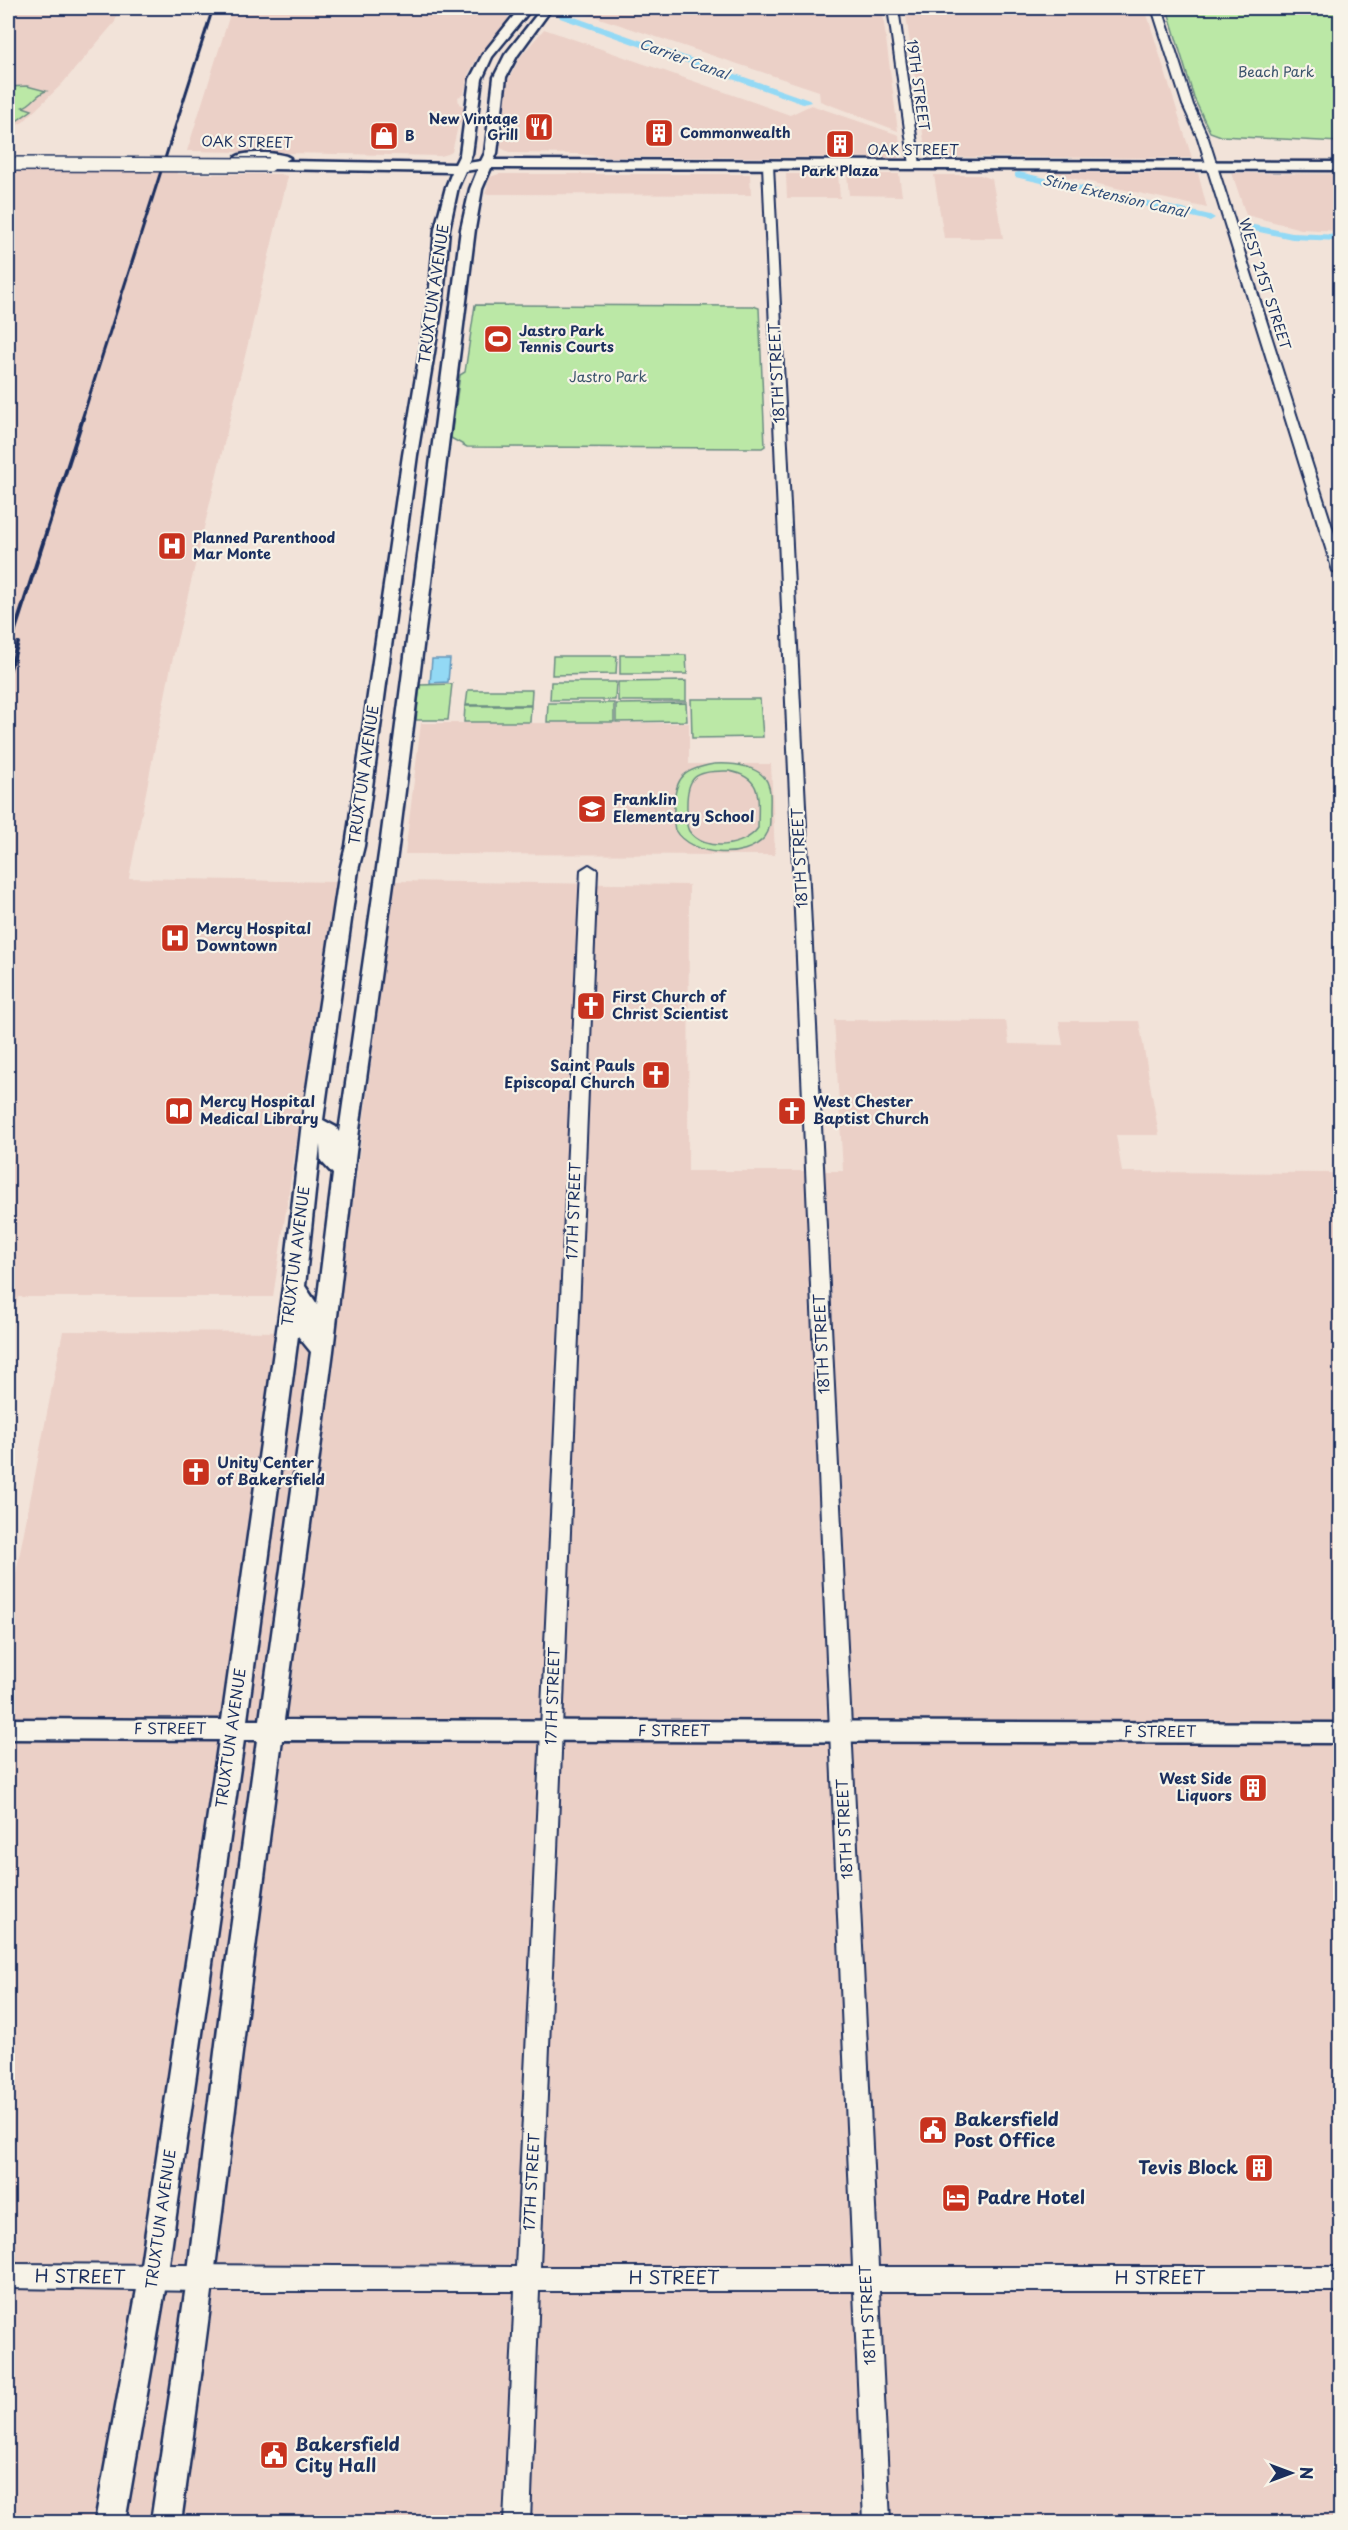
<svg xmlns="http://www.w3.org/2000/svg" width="1348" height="2530" font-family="'Playpen Sans',sans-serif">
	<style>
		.built { fill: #ebd0c7 }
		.green { fill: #bbe8a6; stroke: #6b8c82; stroke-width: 1.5; fill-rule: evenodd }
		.water { fill: #93d9f5; stroke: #6395b9; stroke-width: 1.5 }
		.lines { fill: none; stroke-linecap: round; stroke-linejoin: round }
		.canal { fill: #93d9f5; fill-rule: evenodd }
		.tertiary-casing { stroke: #1b2f5e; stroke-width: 4 }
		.secondary-casing { stroke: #1b2f5e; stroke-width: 5 }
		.tertiary { fill: #f7f3e8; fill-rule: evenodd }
		.secondary { fill: #f7f3e8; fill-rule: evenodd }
		.rail-far1 { stroke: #1b2f5e; stroke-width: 3 }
		.rail { stroke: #1b2f5e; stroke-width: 4 }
		.secondary-bridge-casing { stroke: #1b2f5e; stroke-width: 16; stroke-linecap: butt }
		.secondary-bridge { stroke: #f7f3e8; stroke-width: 13 }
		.labels { text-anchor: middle; stroke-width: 4.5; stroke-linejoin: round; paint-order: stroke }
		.far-water-label { font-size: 14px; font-style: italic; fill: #33517c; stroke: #f7f3e8 }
		.far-park-label { font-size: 14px; fill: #3b546c; stroke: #f7f3e8 }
		.far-street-label { font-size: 14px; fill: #1b2f5e; stroke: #f7f3e8 }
		.far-poi-label { font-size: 14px; font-weight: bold; fill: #1b2f5e; stroke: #f7f3e8; text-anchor: start }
		.street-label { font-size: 15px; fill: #1b2f5e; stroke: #f7f3e8 }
		.poi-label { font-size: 15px; font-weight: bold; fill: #1b2f5e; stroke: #f7f3e8; text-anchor: start }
		.near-poi-label { font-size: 18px; font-weight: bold; fill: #1b2f5e; stroke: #f7f3e8; text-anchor: start }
		.near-street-label { font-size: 18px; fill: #1b2f5e; stroke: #f7f3e8 }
	</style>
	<rect width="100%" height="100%" fill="#f2e3d9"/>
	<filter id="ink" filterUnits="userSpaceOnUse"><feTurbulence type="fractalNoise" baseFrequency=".0167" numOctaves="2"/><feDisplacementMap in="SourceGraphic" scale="12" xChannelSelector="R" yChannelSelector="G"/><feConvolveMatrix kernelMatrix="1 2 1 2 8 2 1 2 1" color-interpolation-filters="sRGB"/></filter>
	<g filter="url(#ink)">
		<!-- built -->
		<path class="built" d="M8 8H118L115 22 62 84 23 122 8 130Z
			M232 8H498L503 14 508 15V21L477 58 468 75 464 94 458 97 459 104 464 106 462 120 458 126 452 152 448 154 441 156 187 151Z
			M569 8H882L898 131 820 101 819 91Z
			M905 8H1145L1192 158 929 157 926 155Z
			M544 29 790 115 811 105 899 135 901 154 897 158H886L605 157 578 154 511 153 501 148 508 81 520 57Z
			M8 172H177V174H280L288 176 171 666 129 878 336 882 273 1297H18L8 1339Z
			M1044 172 1198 173 1207 208Z
			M1232 173 1340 174V231L1301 229 1246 215Z
			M499 174H750L751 195 485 194 490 177Z
			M786 174H838L840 198H787Z
			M847 174H899L902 196 849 195Z
			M934 175H980L992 179 1003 238H944Z
			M421 723H689V764H771L775 855 405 854Z
			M395 881 689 885 688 1171H843L834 1020 1006 1021 1009 1044 1063 1045 1059 1021H1139L1159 1135H1116L1122 1172 1340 1173V2522H8V1614L63 1331 336 1332Z"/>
		<!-- green -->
		<path class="green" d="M1167 8H1340V142L1221 136 1210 132 1194 98Z
			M27 86 46 91C36 94 33 104 23 107L32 110 8 127V87Z
			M475 305 753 306 759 308 765 446 762 448 467 447 451 438 460 375 465 372Z
			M620 655H686L687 674H620Z
			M553 656H617L616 674 552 675Z
			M686 681V701H618V682Z
			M551 682H616L615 700H550Z
			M452 684 448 720H416L420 685Z
			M468 690H532L531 705H466Z
			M691 699H760L763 737 692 738Z
			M548 703H614V722H547Z
			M686 703 687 721 616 722V704Z
			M465 706H531L530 722H464Z
			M714 764C732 763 764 765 769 787 771 794 770 803 770 810 770 820 771 829 765 837 745 861 690 856 675 830 673 822 674 814 674 806 675 776 685 769 714 764ZM729 771C764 778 758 798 758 828 745 847 704 853 689 831 685 825 687 816 687 809 686 776 695 770 729 771Z"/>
		<!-- water -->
		<path class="water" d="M432 659H450L448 682 430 683Z"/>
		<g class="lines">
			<!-- canal -->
			<path class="canal" d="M563 13 809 100 811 102 803 104 560 18 559 16Z
				M1019 172 1210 215 1215 218 1210 221 1015 177V173Z
				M1254 225 1292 233 1340 235V241L1292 239 1250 230V226Z"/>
			<!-- tertiary casing -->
			<g class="tertiary-casing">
				<path id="tertiary" d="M888 8H898L920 165 915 168 910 165Z
					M1152 8H1162L1193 105 1208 138 1340 552V575L1333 571 1198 138 1183 105Z
					M768 162 773 165 878 2267H1340V2291H879L890 2522H864L854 2291H539L530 2522H504L515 2291H201L8 2288V2264L516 2267 581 870 589 865 597 870 540 2267H853L763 165Z"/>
			</g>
			<!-- secondary casing -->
			<g class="secondary-casing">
				<path id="secondary" d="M520 8H532L492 57 482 79 472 154 468 163 481 161 485 153 494 77 505 55 542 8H552L517 56 506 77 497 153 494 160 1340 162V170L491 168 482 189 475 229 398 847 356 1152 333 1351 284 1720 1340 1723V1743L282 1740C247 2000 218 2262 181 2522H151L187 2279 224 1979 257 1740H244L167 2278 125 2522H95L139 2278 219 1740 8 1739V1719L222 1720 283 1287 302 1122 340 870 346 846 403 455 429 298 435 229 446 187 452 172 269 169 263 165 268 161H242L236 157C243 151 283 152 290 158L285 161 455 164 460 154 470 79 483 54ZM478 169 470 189 461 229 380 847 339 1132 336 1127 323 1120 358 870 364 846 417 455 443 298 449 229 458 187 465 171ZM320 1145 321 1161 333 1174 317 1304 305 1286ZM298 1336 311 1352 260 1720H247Z"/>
			</g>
			<!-- tertiary -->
			<use href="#tertiary" class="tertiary"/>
			<!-- secondary -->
			<use href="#secondary" class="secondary"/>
			<!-- rail-far1 -->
			<path class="rail-far1" d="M82 419 213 8"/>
			<!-- rail -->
			<path class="rail" d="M8 652 83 418
				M8 675 18 643"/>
			<!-- secondary-bridge casing -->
			<g class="secondary-bridge-casing">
				<path id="secondary-bridge" d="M8 164 269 165"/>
			</g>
			<!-- secondary-bridge -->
			<use href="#secondary-bridge" class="secondary-bridge"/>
		</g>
	</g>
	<!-- icons -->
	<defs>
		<g id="restaurant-square" transform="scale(1.5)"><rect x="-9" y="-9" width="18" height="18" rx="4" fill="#c8321e" stroke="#f7f3e8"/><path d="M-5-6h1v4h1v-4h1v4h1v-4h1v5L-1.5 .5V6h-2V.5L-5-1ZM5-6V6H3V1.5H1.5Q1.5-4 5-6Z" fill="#fff"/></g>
		<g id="building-square" transform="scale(1.5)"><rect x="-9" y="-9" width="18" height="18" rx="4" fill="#c8321e" stroke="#f7f3e8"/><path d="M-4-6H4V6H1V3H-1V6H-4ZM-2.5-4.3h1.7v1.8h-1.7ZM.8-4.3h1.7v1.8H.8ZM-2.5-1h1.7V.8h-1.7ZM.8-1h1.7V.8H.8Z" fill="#fff"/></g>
		<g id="shop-square" transform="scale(1.5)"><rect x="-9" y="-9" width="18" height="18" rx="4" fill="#c8321e" stroke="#f7f3e8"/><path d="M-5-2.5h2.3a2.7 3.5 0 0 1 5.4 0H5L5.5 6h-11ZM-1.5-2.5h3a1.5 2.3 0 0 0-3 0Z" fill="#fff"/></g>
		<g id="stadium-square" transform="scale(1.5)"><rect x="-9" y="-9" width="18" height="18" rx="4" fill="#c8321e" stroke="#f7f3e8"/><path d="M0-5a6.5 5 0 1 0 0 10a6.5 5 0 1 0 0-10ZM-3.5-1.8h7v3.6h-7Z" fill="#fff"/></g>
		<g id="hospital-square" transform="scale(1.5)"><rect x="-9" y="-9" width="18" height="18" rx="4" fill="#c8321e" stroke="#f7f3e8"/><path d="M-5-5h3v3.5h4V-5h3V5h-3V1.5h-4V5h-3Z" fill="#fff"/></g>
		<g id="school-square" transform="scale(1.5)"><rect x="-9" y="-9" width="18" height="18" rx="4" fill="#c8321e" stroke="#f7f3e8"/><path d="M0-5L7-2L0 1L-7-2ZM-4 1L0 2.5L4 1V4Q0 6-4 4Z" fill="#fff"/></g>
		<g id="church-square" transform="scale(1.5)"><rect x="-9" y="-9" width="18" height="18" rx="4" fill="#c8321e" stroke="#f7f3e8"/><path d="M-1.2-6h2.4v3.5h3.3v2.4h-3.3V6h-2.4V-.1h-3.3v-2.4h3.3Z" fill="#fff"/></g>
		<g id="library-square" transform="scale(1.5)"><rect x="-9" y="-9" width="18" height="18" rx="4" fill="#c8321e" stroke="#f7f3e8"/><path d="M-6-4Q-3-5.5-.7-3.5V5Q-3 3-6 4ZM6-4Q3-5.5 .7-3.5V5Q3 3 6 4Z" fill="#fff"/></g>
		<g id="civic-square" transform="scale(1.5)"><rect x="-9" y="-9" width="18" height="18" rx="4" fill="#c8321e" stroke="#f7f3e8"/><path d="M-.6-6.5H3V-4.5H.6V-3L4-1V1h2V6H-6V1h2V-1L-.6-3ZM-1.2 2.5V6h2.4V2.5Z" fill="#fff"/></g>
		<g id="hotel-square" transform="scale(1.5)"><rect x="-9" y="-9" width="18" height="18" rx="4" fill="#c8321e" stroke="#f7f3e8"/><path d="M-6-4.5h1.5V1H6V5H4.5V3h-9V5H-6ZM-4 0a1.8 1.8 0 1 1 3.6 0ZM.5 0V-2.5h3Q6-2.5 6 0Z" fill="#fff"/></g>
	</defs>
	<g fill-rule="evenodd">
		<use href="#restaurant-square" x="539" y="127"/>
		<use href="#building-square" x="659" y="133"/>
		<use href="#shop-square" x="384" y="136"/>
		<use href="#building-square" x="840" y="144"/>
		<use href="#stadium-square" x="498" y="339"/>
		<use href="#hospital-square" x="172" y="546"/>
		<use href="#school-square" x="592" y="809"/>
		<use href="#hospital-square" x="175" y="938"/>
		<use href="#church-square" x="591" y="1006"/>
		<use href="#church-square" x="656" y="1075"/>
		<use href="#library-square" x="179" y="1111"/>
		<use href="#church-square" x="792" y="1111"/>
		<use href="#church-square" x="196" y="1472"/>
		<use href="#building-square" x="1253" y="1788"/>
		<use href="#civic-square" x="933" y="2130"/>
		<use href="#building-square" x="1259" y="2168"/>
		<use href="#hotel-square" x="956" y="2198"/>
		<use href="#civic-square" x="274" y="2455"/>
	</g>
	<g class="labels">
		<!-- far-water labels -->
		<g class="far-water-label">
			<text transform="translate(684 59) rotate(20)" y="5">Carrier Canal</text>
			<text transform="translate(1115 196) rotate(13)" y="5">Stine Extension Canal</text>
		</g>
		<!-- far-park labels -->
		<g class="far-park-label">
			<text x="1276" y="77">Beach Park</text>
			<text x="608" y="382">Jastro Park</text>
		</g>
		<!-- far-street labels -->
		<g class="far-street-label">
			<text transform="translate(918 85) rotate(82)" y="5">19TH STREET</text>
			<text transform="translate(247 142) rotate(1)" y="5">OAK STREET</text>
			<text x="913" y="155">OAK STREET</text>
			<text transform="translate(1265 284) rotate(72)" y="5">WEST 21ST STREET</text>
		</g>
		<!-- far-poi labels -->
		<g class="far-poi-label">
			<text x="518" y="124" text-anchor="end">New Vintage<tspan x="518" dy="16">Grill</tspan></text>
			<text x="680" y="138">Commonwealth</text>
			<text x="405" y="141">B</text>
			<text x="840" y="176" text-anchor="middle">Park Plaza</text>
			<text x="519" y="336">Jastro Park<tspan x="519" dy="16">Tennis Courts</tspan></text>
			<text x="193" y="543">Planned Parenthood<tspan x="193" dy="16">Mar Monte</tspan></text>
		</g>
		<!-- street labels -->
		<g class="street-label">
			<text transform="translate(434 294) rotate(-82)" y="5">TRUXTUN AVENUE</text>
			<text transform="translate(777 373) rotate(-93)" y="5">18TH STREET</text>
			<text transform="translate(364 775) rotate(-82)" y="5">TRUXTUN AVENUE</text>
			<text transform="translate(800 858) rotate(-93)" y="5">18TH STREET</text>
			<text transform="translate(574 1211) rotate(-88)" y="5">17TH STREET</text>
			<text transform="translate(296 1256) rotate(-83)" y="5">TRUXTUN AVENUE</text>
			<text transform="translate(822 1344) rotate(-93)" y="5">18TH STREET</text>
			<text transform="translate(553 1696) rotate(-88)" y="5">17TH STREET</text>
			<text x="170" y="1734">F STREET</text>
			<text x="674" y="1736">F STREET</text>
			<text x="1160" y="1737">F STREET</text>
			<text transform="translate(231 1738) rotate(-82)" y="5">TRUXTUN AVENUE</text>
			<text transform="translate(845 1829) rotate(-93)" y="5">18TH STREET</text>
			<text transform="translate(532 2182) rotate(-87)" y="5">17TH STREET</text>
			<text transform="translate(161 2219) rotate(-82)" y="5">TRUXTUN AVENUE</text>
			<text transform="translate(868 2315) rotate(-93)" y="5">18TH STREET</text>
		</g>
		<!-- poi labels -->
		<g class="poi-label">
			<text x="613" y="805">Franklin<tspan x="613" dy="17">Elementary School</tspan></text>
			<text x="196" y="934">Mercy Hospital<tspan x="196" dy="17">Downtown</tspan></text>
			<text x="612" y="1002">First Church of<tspan x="612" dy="17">Christ Scientist</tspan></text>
			<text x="635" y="1071" text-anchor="end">Saint Pauls<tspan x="635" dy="17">Episcopal Church</tspan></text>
			<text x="200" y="1107">Mercy Hospital<tspan x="200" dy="17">Medical Library</tspan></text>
			<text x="813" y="1107">West Chester<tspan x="813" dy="17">Baptist Church</tspan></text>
			<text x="217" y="1468">Unity Center<tspan x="217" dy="17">of Bakersfield</tspan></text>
			<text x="1232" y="1784" text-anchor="end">West Side<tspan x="1232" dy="17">Liquors</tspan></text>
		</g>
		<!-- near-poi labels -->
		<g class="near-poi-label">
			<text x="954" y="2126">Bakersfield<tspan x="954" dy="21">Post Office</tspan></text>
			<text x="1238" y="2174" text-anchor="end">Tevis Block</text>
			<text x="977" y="2204">Padre Hotel</text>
			<text x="295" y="2451">Bakersfield<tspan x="295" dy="21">City Hall</tspan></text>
		</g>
		<!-- near-street labels -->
		<g class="near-street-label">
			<text transform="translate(80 2277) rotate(1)" y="6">H STREET</text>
			<text x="674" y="2284">H STREET</text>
			<text x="1160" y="2284">H STREET</text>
		</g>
	</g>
	<!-- margin -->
	<rect width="1348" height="2530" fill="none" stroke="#f7f3e8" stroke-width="30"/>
	<rect x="15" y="15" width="1318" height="2500" fill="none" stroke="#1b2f5e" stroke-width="2" filter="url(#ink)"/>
	<!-- north arrow -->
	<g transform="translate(1291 2473) rotate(90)" stroke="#f7f3e8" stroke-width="4.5" paint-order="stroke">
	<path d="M0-4.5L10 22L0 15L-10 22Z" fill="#1b2f5e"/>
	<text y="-9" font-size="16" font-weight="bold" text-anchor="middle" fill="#1b2f5e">N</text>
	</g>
</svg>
